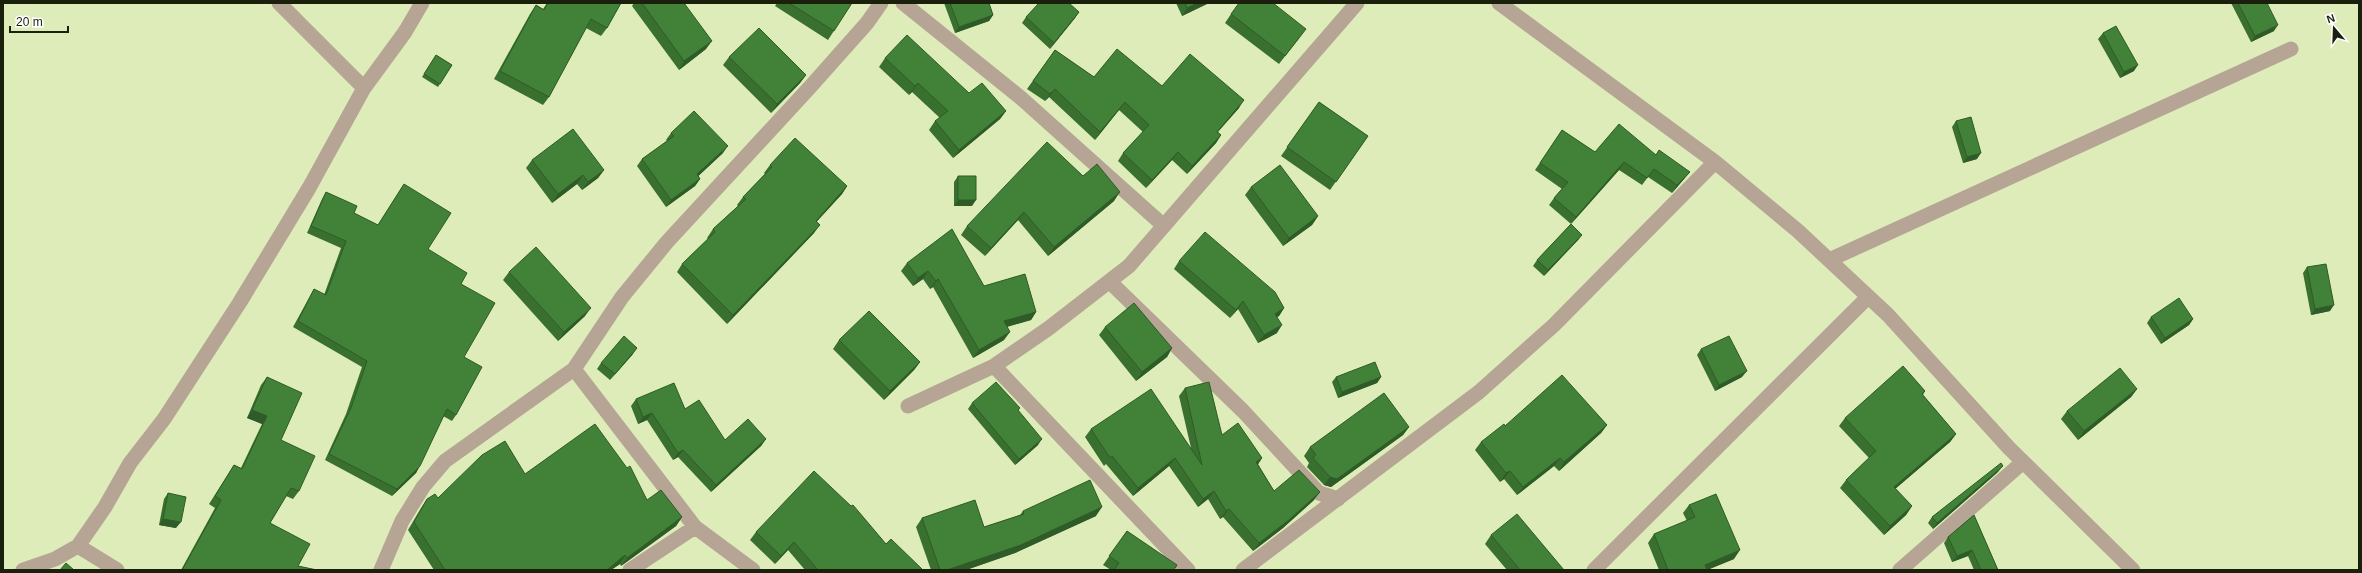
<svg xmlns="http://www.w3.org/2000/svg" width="2362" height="573" font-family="Helvetica,sans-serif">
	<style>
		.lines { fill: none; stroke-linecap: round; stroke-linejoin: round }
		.street { stroke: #b6a495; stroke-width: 15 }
		.wall { fill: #397030 }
		.shaded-wall { fill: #2e5b27 }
		.building { fill: #428238; stroke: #2e5b27 }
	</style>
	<rect width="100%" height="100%" fill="#deecba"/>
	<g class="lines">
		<!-- street -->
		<path class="street" d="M279 3 364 88
			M903 3 1021 98 1164 226
			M1499 3 1715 162 1798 231 1888 315 2009 448 2133 570
			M1829 260 2291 49
			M1110 282 1243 411 1319 493 1338 499
			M994 366 1188 570
			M574 369 695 527 753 570
			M908 406 994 366 1049 328 1129 266 1357 3
			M78 546 117 570
			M23 570 55 559 78 546 105 507 130 463 164 419 240 302 309 188 364 88 405 32 422 3
			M381 570 402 521 423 487 445 461 574 369 622 297 667 242 811 86 867 23 881 3
			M630 570 695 527
			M1243 570 1479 392 1554 325 1715 162
			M1594 570 1868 297
			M1900 570 2023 462"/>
	</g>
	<!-- wall -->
	<path class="wall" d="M547 3H621L607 28 601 36 586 28 549 97 543 105 494 79 530 14 536 5 543 9Z
		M634 3H684L706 49 679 70 632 6Z
		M777 3H852L828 40 775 6Z
		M944 3H989L993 15 989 21 955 33Z
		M1176 3H1209L1182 16Z
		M2231 3H2267L2274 31 2251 42Z
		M1079 12 1075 18 1050 49 1022 23 1026 17Z
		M1231 14 1300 37 1279 64 1225 23Z
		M2103 33 2134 71 2120 78 2098 39Z
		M1055 50 1094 77 1162 86 1239 108 1218 132 1221 135 1216 143 1187 174 1172 160 1146 188 1118 161 1123 153 1143 132 1119 110 1095 140 1049 97 1045 101 1027 89Z
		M436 55 452 65 438 87 422 77Z
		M729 57 806 75 800 83 771 113 723 65Z
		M885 58 969 93 1006 111 1000 119 953 158 929 130 935 121 940 118 912 92 909 95 879 67Z
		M1319 102 1368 136 1330 190 1281 156Z
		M1956 121 1977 159 1963 163 1952 127Z
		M1562 130 1595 152 1656 155 1690 172 1672 193 1648 177 1642 185 1619 170 1571 224 1582 235 1578 240 1544 276 1533 266 1537 260 1571 224 1549 205 1554 198 1562 189 1535 170Z
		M671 133 723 153 698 176 700 179 695 186 666 207 637 166 642 159 667 141 666 140Z
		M532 160 604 170 598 178 582 190 577 184 552 203 526 168Z
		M770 165 847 186 842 194 817 221 814 233 727 324 677 272 682 264 708 239 707 238 713 229 738 206 737 205 743 197 765 174 764 173Z
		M958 176 972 206H954V182Z
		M1083 176 1114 201 1048 256 1018 220 985 256 961 235 967 226Z
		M404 184 428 249 461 284 464 357 456 415 452 421 443 416 416 473 392 496 325 460 346 414 362 367 293 327 310 296 314 289 324 295 341 248 307 233 322 199 326 192 354 213 378 225Z
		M1251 187 1318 216 1312 225 1283 246 1245 195Z
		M1179 261 1284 308 1279 316 1277 317V333L1258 343 1238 309 1230 318 1174 269Z
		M907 263 984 286 1036 312 1031 320 1007 327 1004 340 973 358 933 287 930 289 923 279 913 286 901 271Z
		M2307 267 2330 311 2311 315 2303 273Z
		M509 272 585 316 558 341 503 280Z
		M2151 317 2193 319 2189 325 2161 344 2147 323Z
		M1105 327 1172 348 1167 357 1136 381 1099 335Z
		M839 340 920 362 914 370 884 400 833 349Z
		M1701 349 1742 377 1715 391 1697 355Z
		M633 354 610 380 597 369 601 363Z
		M267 377 281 440 299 491 293 499 286 496 270 523 298 566 317 570H181L215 508 209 504 234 465 241 468 262 424 247 418 261 385Z
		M1336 377H1381L1377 383 1338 398 1332 382Z
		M1185 388 1222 435 1262 458 1258 464 1274 491 1314 500 1283 528 1253 551 1223 517 1220 519 1208 499 1198 507 1169 466 1133 496 1106 464 1104 466 1085 437 1091 429 1191 448 1179 396Z
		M2137 389 2131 397 2078 440 2061 419 2067 411Z
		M1925 391 1923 395 1956 434 1950 442 1895 489 1912 506 1906 515 1884 535 1840 488 1846 480 1869 458 1839 426 1845 418Z
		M636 399 685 409 725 440 766 439 761 446 711 492 678 457 673 460 647 420 638 424 631 406Z
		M972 403 1020 408 1018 411 1038 445 1015 465 968 409Z
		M1607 425 1601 433 1559 471 1554 466 1517 495 1504 479 1500 482 1475 450 1481 442 1505 426Z
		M1409 427 1403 435 1331 487 1324 485 1307 467 1309 463 1304 456 1310 447Z
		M1998 472 1933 529 1928 523 1932 517Z
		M525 474 647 500 682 517 676 526 621 566 620 564 611 570H434L408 530 421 508 427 499 438 498Z
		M168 493 176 528 159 525 164 499Z
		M1689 505 1734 559 1707 570H1659L1648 543 1654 534 1687 521 1683 513Z
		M1023 511 1096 516 1015 553 966 570H931L916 527 922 518 984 527 1020 515Z
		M1974 515 1998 570H1974L1968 556 1952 562 1944 543 1948 537Z
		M1127 531 1174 570H1111L1103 565Z
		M756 532 886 544 923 570H805L788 550 775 564 750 540Z
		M1491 535 1564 570H1507L1485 544Z"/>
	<!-- shaded-wall -->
	<path class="shaded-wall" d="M1198 3H1209L1182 16 1187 8Z
		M1079 12 1075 18 1050 49 1054 43Z
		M993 15 989 21 955 33 959 27Z
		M2278 25 2274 31 2251 42 2255 36Z
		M712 41 706 49 679 70 684 61Z
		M2138 65 2134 71 2120 78 2124 72Z
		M806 75 800 83 771 113 777 104Z
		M918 83 912 92 909 95 915 86Z
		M1055 89 1049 97 1045 101 1050 94Z
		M1244 100 1239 108 1211 139 1217 132Z
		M1125 102 1119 110 1095 140 1100 132Z
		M1006 111 1000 119 953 158 959 150Z
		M1221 135 1216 143 1187 174 1192 166Z
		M728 146 723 153 692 182 697 174Z
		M1178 152 1172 160 1146 188 1152 180Z
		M1981 153 1977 159 1963 163 1967 157Z
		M1624 162 1619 170 1571 224 1576 217Z
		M604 170 598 178 582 190 588 182Z
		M1690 172 1672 193 1677 185Z
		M583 175 577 184 552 203 558 194Z
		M700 179 695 186 666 207 671 200Z
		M847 186 842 194 810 229 816 221Z
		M1120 192 1114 201 1048 256 1054 247Z
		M958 200H976L972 206H954Z
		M1024 212 1018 220 985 256 991 248Z
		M1318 216 1312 225 1283 246 1289 238Z
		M820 225 814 233 727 324 733 315Z
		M1582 235 1578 240 1544 276 1548 270Z
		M928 271 923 279 913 286 918 278Z
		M938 279 933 287 930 289 936 281Z
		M1243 301 1238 309 1230 318 1236 310Z
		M2334 305 2330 311 2311 315 2315 309Z
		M591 308 585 316 558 341 564 332Z
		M1284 308 1279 316 1270 321 1275 314Z
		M1036 312 1031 320 998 329 1004 321Z
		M2193 319 2189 325 2161 344 2165 338Z
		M1282 325 1277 333 1258 343 1264 335Z
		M1010 332 1004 340 973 358 979 350Z
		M637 348 633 354 610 380 615 374Z
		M1172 348 1167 357 1136 381 1142 372Z
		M920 362 914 370 884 400 890 391Z
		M1747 371 1742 377 1715 391 1719 385Z
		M1381 377 1377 383 1338 398 1342 392Z
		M2137 389 2131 397 2078 440 2084 431Z
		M252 410 267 416 262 424 247 418Z
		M652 413 647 420 638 424 643 417Z
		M1607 425 1601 433 1559 471 1564 462Z
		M1409 427 1403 435 1331 487 1324 485 1330 477Z
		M1956 434 1950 442 1888 495 1894 487Z
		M766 439 761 446 711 492 716 485Z
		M1042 439 1038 445 1015 465 1019 459Z
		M683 450 678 457 673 460 678 453Z
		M1175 458 1169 466 1133 496 1138 488Z
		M1262 458 1257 466 1256 462Z
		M1560 458 1554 466 1517 495 1523 487Z
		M420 466 416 473 392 496 397 489Z
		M2003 466 1998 472 1933 529 1937 523Z
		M1510 471 1504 479 1500 482 1506 473Z
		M1214 491 1208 499 1198 507 1203 499Z
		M1320 492 1314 500 1283 528 1253 551 1259 543Z
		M1912 506 1906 515 1884 535 1890 526Z
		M1102 507 1096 516 1015 553 966 570H947Z
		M1229 509 1223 517 1220 519 1226 511Z
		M682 517 676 526 621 566 627 558Z
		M163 519 181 522 176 528 159 525Z
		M794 542 788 550 775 564 781 556Z
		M1740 550 1734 559 1707 570 1705 565Z
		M1972 550 1968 556 1952 562 1957 556Z
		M625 555 620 564 611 570H607Z"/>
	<!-- building -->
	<path class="building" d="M548 3H621L607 28 591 19 549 97 500 71 536 5 544 10Z
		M642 3H684L712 41 684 61Z
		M789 3H852L834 31Z
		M950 3H989L993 15 959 27Z
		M1039 3H1069L1079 12 1054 43 1026 17Z
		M1185 3H1198L1187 8Z
		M1239 3H1273L1306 29 1285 56 1231 14Z
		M2238 3H2267L2278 25 2255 36Z
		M2116 26 2138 65 2124 72 2103 33Z
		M759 28 806 75 777 104 729 57Z
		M907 35 969 93 982 83 1006 111 959 150 935 121 948 111 918 83 915 86 885 58Z
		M1117 49 1162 86 1190 54 1244 100 1217 132 1221 135 1192 166 1178 152 1152 180 1123 153 1149 125 1125 102 1100 132 1055 89 1050 94 1033 81 1055 50 1094 77Z
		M436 55 452 65 440 84 424 74Z
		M1319 102 1368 136 1336 182 1287 147Z
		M694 111 728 146 697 174 700 179 671 200 642 159 674 136 671 133Z
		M1971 117 1981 153 1967 157 1956 121Z
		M1619 124 1656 155 1659 150 1690 172 1677 185 1654 169 1647 178 1624 162 1576 217 1554 198 1568 182 1540 163 1562 130 1595 152Z
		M573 129 604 170 588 182 583 175 558 194 532 160Z
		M795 138 847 186 816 221 820 225 733 315 682 264 715 232 713 229 746 199 743 197 772 167 770 165Z
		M1047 142 1083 176 1097 164 1120 192 1054 247 1024 212 991 248 967 226Z
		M1280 165 1318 216 1289 238 1251 187Z
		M958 176H976V200H958Z
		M404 184 451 213 428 249 467 273 461 284 495 303 464 357 482 367 456 415 447 409 420 466 397 489 329 454 351 408 367 361 298 321 314 289 326 295 346 241 311 226 326 192 357 206 354 213 378 225Z
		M1571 224 1582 235 1548 270 1537 260Z
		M952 229 984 286 1025 274 1036 312 1004 321 1010 332 979 350 938 279 936 281 928 271 918 278 907 263Z
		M1205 232 1275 292 1284 308 1275 314 1282 325 1264 335 1243 301 1236 310 1179 261Z
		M536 247 591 308 564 332 509 272Z
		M2326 264 2334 305 2315 309 2307 267Z
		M2179 298 2193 319 2165 338 2151 317Z
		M1134 303 1172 348 1142 372 1105 327Z
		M869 311 920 362 890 391 839 340Z
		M624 336 637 348 615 374 601 363Z
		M1729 336 1747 371 1719 385 1701 349Z
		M1375 362 1381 377 1342 392 1336 377Z
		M1903 366 1925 391 1922 394 1956 434 1894 487 1912 506 1890 526 1846 480 1876 451 1845 418Z
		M2120 368 2137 389 2084 431 2067 411Z
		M1562 375 1607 425 1564 462 1560 458 1523 487 1510 471 1506 473 1481 442 1504 424 1505 426Z
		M267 377 302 393 281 440 315 456 299 491 291 488 270 523 310 544 298 566 317 570H182L221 500 215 496 234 465 242 469 267 416 252 410Z
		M996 382 1020 408 1018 410 1042 439 1019 459 972 403Z
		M1209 382 1222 435 1238 423 1262 458 1256 462 1274 491 1299 470 1320 492 1289 520 1259 543 1229 509 1226 511 1214 491 1203 499 1175 458 1138 488 1112 456 1110 458 1091 429 1151 389 1202 465 1185 388Z
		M674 383 685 409 699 400 725 440 748 419 766 439 716 485 683 450 678 453 652 413 643 417 636 399Z
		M1384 393 1409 427 1337 479 1330 477 1313 458 1316 455 1310 447Z
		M595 424 627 468 630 466 647 500 661 490 682 517 627 558 625 555 607 570H445L414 522 427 499 435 494 438 498 482 455 505 441 525 474Z
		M2001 463 2003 466 1937 523 1932 517Z
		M814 471 851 506 853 505 886 544 891 539 923 570H818L794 542 781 556 756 532Z
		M1090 480 1102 507 1021 545 947 570H940L922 518 975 500 984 527 1024 514 1023 511Z
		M168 493 186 497 181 522 163 519Z
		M1716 494 1740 550 1705 565 1707 570H1668L1654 534 1695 517 1689 505Z
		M1517 514 1564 570H1520L1491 535Z
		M1974 515 1998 570H1981L1972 550 1957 556 1948 537Z
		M1127 531 1177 565 1174 570H1114L1119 563 1109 556Z
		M66 563 74 570H60Z"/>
	<!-- border -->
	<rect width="2362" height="573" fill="none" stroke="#1b200d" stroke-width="8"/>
	<!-- north arrow -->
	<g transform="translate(2334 28) rotate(341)" stroke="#ffffff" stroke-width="3" paint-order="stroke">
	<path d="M0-3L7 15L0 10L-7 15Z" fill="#1b200d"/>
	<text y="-6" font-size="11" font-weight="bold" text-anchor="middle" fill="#1b200d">N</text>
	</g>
	<!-- scale -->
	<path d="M10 26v6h58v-6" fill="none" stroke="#1b200d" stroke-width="2"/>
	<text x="16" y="26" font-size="12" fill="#1b200d" stroke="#ffffff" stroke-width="3" paint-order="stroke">20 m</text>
</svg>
